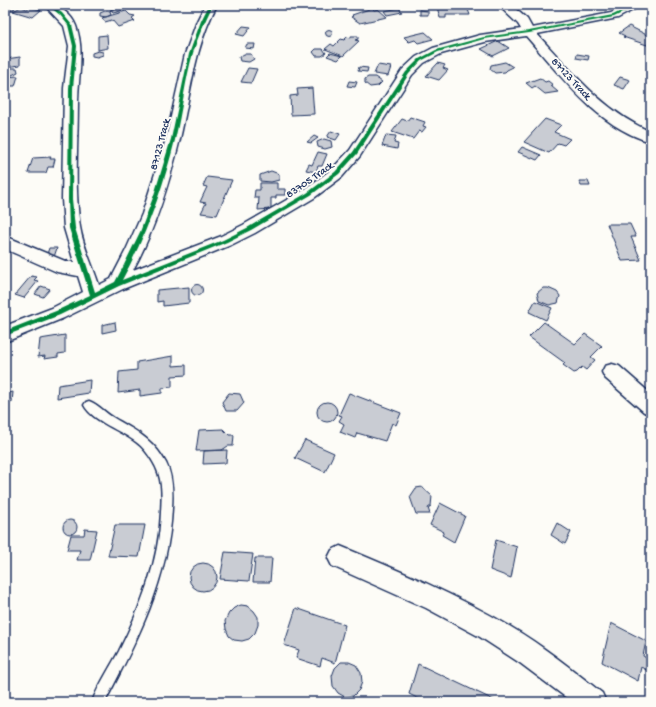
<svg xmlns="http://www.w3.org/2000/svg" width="656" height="707" font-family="'Gochi Hand',sans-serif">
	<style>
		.building { fill: #c9ccd3; stroke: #1b2f5e }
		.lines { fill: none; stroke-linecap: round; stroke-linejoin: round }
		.lane-casing { stroke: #1b2f5e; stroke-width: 3 }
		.street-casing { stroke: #1b2f5e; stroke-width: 3 }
		.lane { fill: #fdfcf7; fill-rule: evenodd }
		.street { fill: #fdfcf7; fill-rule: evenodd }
		.cycleway-casing { stroke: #fdfcf7; stroke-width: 2 }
		.cycleway { fill: #00873e; fill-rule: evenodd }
		.labels { text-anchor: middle; stroke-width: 3.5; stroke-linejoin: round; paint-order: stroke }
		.far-street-label { font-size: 11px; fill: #1b2f5e; stroke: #fdfcf7 }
	</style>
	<rect width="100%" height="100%" fill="#fdfcf7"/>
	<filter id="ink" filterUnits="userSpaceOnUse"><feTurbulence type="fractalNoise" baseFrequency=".025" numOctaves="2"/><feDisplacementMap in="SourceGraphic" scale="8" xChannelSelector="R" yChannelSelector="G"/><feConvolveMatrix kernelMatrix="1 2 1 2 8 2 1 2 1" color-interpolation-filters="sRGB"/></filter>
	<g filter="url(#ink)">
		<!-- building -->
		<path class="building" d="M5 5H16L14 9 7 10H5Z
			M124 6 128 9 113 13 110 10Z
			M21 7 27 9 30 7 41 10 33 17 13 11Z
			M437 7H467L470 15H446V18H440Z
			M372 8 374 10 378 9 387 17 360 23 351 17 353 16 352 15Z
			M399 8 402 12 387 15 384 11Z
			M420 10 428 11V15H420Z
			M105 11 110 12 111 15 106 17 100 16V13Z
			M126 11 130 15 135 16 132 18 135 21 118 27 112 20 105 22 102 18Z
			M243 26 251 27 244 36 236 34Z
			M629 26 651 37V43L647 45 623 37 625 36 619 33Z
			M325.5 33a3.5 3.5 0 1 1 7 0a3.5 3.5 0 1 1-7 0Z
			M425 32 433 39 418 43 415 40 409 42 404 37Z
			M107 35 108 48 98 50V36Z
			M351 36H358V39L355 40 359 41 343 56 325 49 331 44 334 46 341 39 344 40 347 37 351 38Z
			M498 41 509 48 493 56 481 49Z
			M247 44H255L254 49 245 48Z
			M316 49H323L326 53 322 56H316L313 52Z
			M98 51 103 52V55L97 57 92 56V53Z
			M330 53 342 56 338 60 327 56Z
			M244 54H251L254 59 249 62 240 61 239 57Z
			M577 54 589 56 588 60 576 58Z
			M20 57V65L6 67V59Z
			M505 62 513 67 507 70 505 72 495 73 490 69 491 65Z
			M438 63 445 65 443 68 448 70 439 80 426 76Z
			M378 65 391 67 388 76 374 74Z
			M359 67 368 68 367 72 358 71Z
			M10 68H17L18 72 12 75H6L5 71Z
			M248 68 257 69 251 83 241 82Z
			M18 76 15 86H5V77Z
			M368 77H375L382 82 378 86 370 87 365 83V79Z
			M620 77 630 80 624 89 614 85Z
			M540 78 545 82 548 81 553 85 551 86 558 92 545 94 535 86 532 88 526 83Z
			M349 81 357 82 355 87 347 86Z
			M312 88 314 114 291 115 290 96 298 95 297 89Z
			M410 117 425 122 423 126 426 127 422 132 419 131 413 139 392 132 402 119 407 121Z
			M545 119 561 125 554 132 570 139 564 145 558 143 549 153 524 142Z
			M331 131 340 134 336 140 327 137Z
			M386 135 396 136 394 143 398 144 397 149 382 146Z
			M314 136 318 138 311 143 307 142Z
			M324 139 331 141 332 147 325 149 318 147 317 142Z
			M522 147 541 155 537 160 518 152Z
			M318 152 327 154 322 166H318L316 172 306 170 309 164 312 165Z
			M51 157 50 159H55L53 167H48L46 173H28L33 158Z
			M271 171 279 174V180L271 182 260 181V175Z
			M207 177 232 180 217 215 201 213 206 203 200 202 207 187 203 186Z
			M579 181H588L590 186H581Z
			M260 183H277V189H285V195H276V198H271V209L258 210 259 198H254L255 190H260Z
			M607 224H630L636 237H631L641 260 622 261Z
			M49 248H57L54 257H46Z
			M31 276 37 277 34 280 38 281 24 298 15 295Z
			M191.5 290a5.5 5.5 0 1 1 11 0a5.5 5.5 0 1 1-11 0Z
			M41 286 50 289 43 297 35 294Z
			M189 287V303L163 306V301L157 302V290Z
			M543 288H548L557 292 560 296 558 303 549 305 539 301 537 293Z
			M535 301 552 308 546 320 529 312Z
			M115 322 116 330 102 333V325Z
			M544 322 575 344 585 334 602 346 591 357 595 360 586 370 582 367 577 372 574 373 563 365 565 363 529 337Z
			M65 335V353L58 354V357L44 359 45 356 38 357 40 339Z
			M173 356V366L186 365V375L172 376V387L162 388V393L140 396V390L118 393 119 372 137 370V362Z
			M90 380 89 393 57 398 58 385Z
			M13 392 12 402 5 403V394Z
			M229 393 240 394 244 403 237 411H226L222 402Z
			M349 393 401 413 396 425 392 423 385 441 357 433 355 438 340 432 344 424 339 421 342 416 339 415Z
			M317 412a10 10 0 1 1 20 0a10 10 0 1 1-20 0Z
			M223 429 229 435H234L233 446H228L222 450 196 451 199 430Z
			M305 440 334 453 325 472 295 458Z
			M227 450 226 463 203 464 204 451Z
			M422 487 432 496 431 506 428 508 430 514H416L410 497 416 488Z
			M440 503 465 516 454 542 442 535 444 532 430 525Z
			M63 527a7 7 0 1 1 14 0a7 7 0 1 1-14 0Z
			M557 523 571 532 565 544 551 535Z
			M115 525H145L139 557 108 556Z
			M85 529 97 530 90 560H77L80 550H67L71 535H84Z
			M496 540 517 547 511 578 490 570Z
			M225 552 253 554 249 581 220 579Z
			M255 558H272L270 582H253Z
			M189 577a14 14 0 1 1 28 0a14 14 0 1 1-28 0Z
			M241 605 248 606 254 611 258 617V625L255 633 249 639 242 641 234 640 229 636 226 629 225 621 229 613 234 608Z
			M296 608 345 625 335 663 322 658 320 666 296 658 299 650 284 645Z
			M611 623 646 641 643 656 650 660 648 671 641 667 638 681 602 662Z
			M341 662H349L356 665 361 673 362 682 359 690 353 696 345 697 338 693 333 686 332 676 335 668Z
			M418 664 498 702H425L409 694Z"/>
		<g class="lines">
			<!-- lane casing -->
			<g class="lane-casing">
				<path id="lane" d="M89 401C98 404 105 413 114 418 136 431 153 439 166 463 173 477 173 493 172 508 169 579 137 641 105 702H92C99 684 110 668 119 651 141 607 159 562 161 512 162 495 163 478 153 462 149 455 143 447 136 442 122 431 92 421 84 405L86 402Z"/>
			</g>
			<!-- street casing -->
			<g class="street-casing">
				<path id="street" d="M46 5C59 5 71 13 76 26 85 50 78 77 78 102 78 143 74 186 80 227 83 246 93 266 99 285L111 279 126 250 142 214 166 139 185 54 197 21 205 5H217C194 48 191 93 180 139 169 184 155 230 133 270L219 237 243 225 304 190 332 169 350 150 402 70 416 57 433 48 480 35 521 29 518 24 498 5H511L527 19 532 28 611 13 627 5H642L618 18 537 34C572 72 603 111 651 132V142C597 127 561 76 526 36L485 42 441 54 424 63 412 75 360 156 342 177 314 198 255 233 231 245 123 289 64 318 5 342V326L52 308 83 292 78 276 57 272 5 249V236L65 261 74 262 64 228 62 199 64 88 69 46 64 26 47 8Z
					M612 364 619 366 651 394V415L644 412 605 378 602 372 605 366Z
					M340 546C398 570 457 595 511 627 543 646 573 670 602 693L606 702H572L520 663 480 637 426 608 332 566 328 558 332 550Z"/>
			</g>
			<!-- lane -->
			<use href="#lane" class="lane"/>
			<!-- street -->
			<use href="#street" class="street"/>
			<!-- cycleway casing -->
			<g class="cycleway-casing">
				<path id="cycleway" d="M50 5H52L62 13 72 25 77 46 73 88 72 199 75 228 95 292 115 282 123 267 140 232 154 195 171 139 189 54 201 21 209 5H213C205 21 198 36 193 53 185 81 182 111 175 140 163 188 146 236 122 280L223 240 247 228 307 193 335 172 353 152 406 72 419 59 436 50 484 37 529 31 613 15 633 5H638L614 17 529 33 484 39 438 52 421 61 409 74 357 154 339 174 311 195 251 230 227 242 119 286 60 315 5 336V331L56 311 90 295 69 228 68 199 69 88 73 46 68 25 60 15 50 7Z"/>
			</g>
			<!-- cycleway -->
			<use href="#cycleway" class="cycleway"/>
		</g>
	</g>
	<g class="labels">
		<!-- far-street labels -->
		<g class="far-street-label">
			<text transform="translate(572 78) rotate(47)" y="4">87123 Track</text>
			<text transform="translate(159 144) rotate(-75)" y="4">87123 Track</text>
			<text transform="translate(309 179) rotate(-35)" y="4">83705 Track</text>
		</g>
	</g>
	<!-- margin -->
	<rect width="656" height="707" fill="none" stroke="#fdfcf7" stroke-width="20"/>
	<rect x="10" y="10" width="636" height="687" fill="none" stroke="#1b2f5e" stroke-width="1.5" filter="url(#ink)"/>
</svg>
